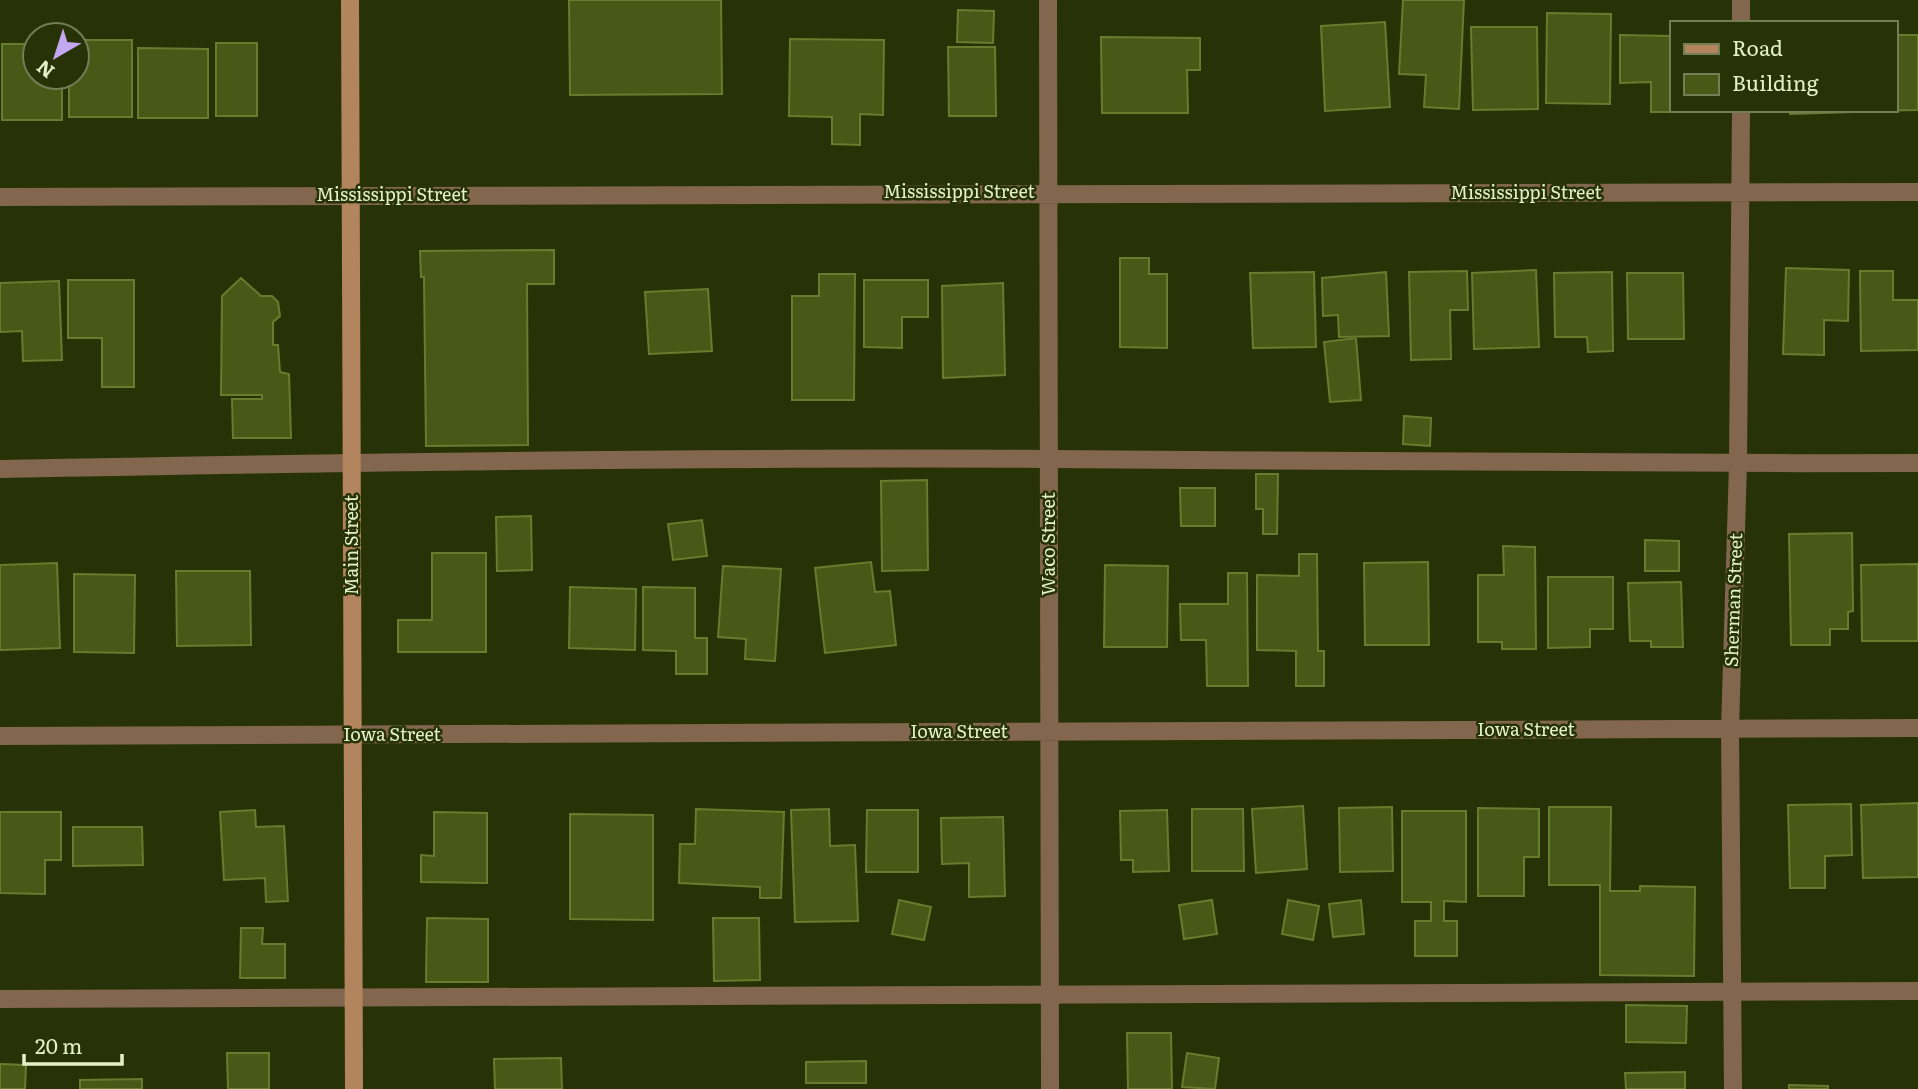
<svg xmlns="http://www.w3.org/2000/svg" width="1918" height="1089" font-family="Literata,serif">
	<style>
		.building { fill: #485816; stroke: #677c2c; stroke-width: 2 }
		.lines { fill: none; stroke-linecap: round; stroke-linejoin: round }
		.lane { stroke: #82664e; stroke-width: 18 }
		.street { stroke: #82664e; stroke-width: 18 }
		.secondary { stroke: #b2855e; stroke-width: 18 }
		.labels { text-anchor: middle; stroke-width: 5; stroke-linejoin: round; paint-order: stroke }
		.street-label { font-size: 18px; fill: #e3f1c9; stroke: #283207 }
	</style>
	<rect width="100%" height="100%" fill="#283207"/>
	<!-- building -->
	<path class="building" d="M569 0H721L722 94 570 95Z
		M1403 0H1464L1459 109 1424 107 1426 75 1399 74Z
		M958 10 994 11 993 43 957 42Z
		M1547 13 1611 14 1610 104 1546 103Z
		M1385 22 1390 107 1325 111 1321 26Z
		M1471 27H1537L1538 109 1473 110Z
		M1620 35 1671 36V110L1686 112H1651V82L1620 83Z
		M1895 35H1918V110L1861 111 1895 110Z
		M1101 37 1200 38V70H1187L1188 113H1102Z
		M790 39 884 40 883 115 860 114V145L832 144V117L789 116Z
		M77 40H132V117H69V77H77Z
		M216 43H257V116H216Z
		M2 44H35V77H62V120H2Z
		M948 47H995L996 116H949Z
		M138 48 208 49V118H138Z
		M1790 110H1853V112L1790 114Z
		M554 250V284H527L528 445 426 446 424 277H421L420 251Z
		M1120 258H1149V274H1167V348L1120 347Z
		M1786 268 1849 270 1848 321 1824 320V355L1783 354Z
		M1536 270 1539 347 1474 349 1472 273Z
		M1467 271 1468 310H1450L1451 359 1411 360 1409 272Z
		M1860 271H1893V300H1918V350L1861 351Z
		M1314 272 1316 347 1253 348 1250 273Z
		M1386 272 1389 336 1339 337 1338 315 1323 316 1322 278Z
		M1612 272 1613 351 1588 352 1587 337H1555L1554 273Z
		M1627 273H1683L1684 339H1628Z
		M819 274H855L854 400H792V296H819Z
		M241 278 261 296H272L278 302 280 316 273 322V345H278L280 372 289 374 291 438H233L232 399H262V395H221L222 296Z
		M68 280H134V387H102V338H68Z
		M864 280H928V317H902V348L864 347Z
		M59 281 62 360 23 361 22 331 0 332V283Z
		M1003 283 1005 375 943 378 942 286Z
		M708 289 712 351 649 354 645 292Z
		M1356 338 1361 400 1330 402 1324 342Z
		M1404 416 1431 418 1430 446 1403 444Z
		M1256 474H1278L1277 534H1263V509H1256Z
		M927 480 928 570 882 571 881 481Z
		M1180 488H1215V526H1181Z
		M531 516 532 570 497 571 496 517Z
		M702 520 707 556 673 560 668 524Z
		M1852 533 1853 611 1848 612V629H1830V645H1791L1789 534Z
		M1645 540 1679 541V571H1645Z
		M1503 546 1535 547 1536 649H1502V642H1478V575H1504Z
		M432 553H486V652H398V620H432Z
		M1299 554H1317L1318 651H1324V686H1296V651L1257 650V575L1299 576Z
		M871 562 875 592 890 591 896 645 825 653 815 568Z
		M1428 562 1429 645H1365L1364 563Z
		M57 563 60 648 0 650V565Z
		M1918 564V641H1862L1861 565Z
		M1105 565 1168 566 1167 647H1104Z
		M723 566 781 569 775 661 745 659 746 639 718 637Z
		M176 571H250L251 645 177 646Z
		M1228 573H1247L1248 686H1207L1206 640H1181L1180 604H1228Z
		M74 574 135 575 134 653 74 652Z
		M1548 577H1613V629H1590V647L1548 648Z
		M1681 582 1683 647H1651V641H1630L1628 583Z
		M570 587 636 589 635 650 569 648Z
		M643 587 695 588V638H707V674H676V651L643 650Z
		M1918 803V877L1863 878 1861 805Z
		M1851 804 1852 855 1825 856V888H1790L1788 805Z
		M1303 806 1307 869 1256 873 1252 809Z
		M1392 807 1393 871 1340 872 1339 808Z
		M1549 807H1611L1610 891H1640V886L1695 887 1694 976 1600 975V885H1549Z
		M1478 808 1539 809V857H1524V896H1478Z
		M696 809 784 812 781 898H760V887L679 883 680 844H695Z
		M829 809 830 846 855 845 858 921 795 922 791 810Z
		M1192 809H1243L1244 871H1192Z
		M255 810 256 827 284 826 288 901 266 902 265 878 224 880 220 812Z
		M867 810H918V872H866Z
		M1167 810 1169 871 1133 872V860H1121L1120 811Z
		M1402 811H1466V902L1444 901V921H1457V956H1415V921H1431V902H1402Z
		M0 812H61V860H45V894L0 893Z
		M434 812 487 813V883L421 882V855L434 856Z
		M570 814 653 815V920L570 919Z
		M1003 817 1005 896 969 897V863L942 864 941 818Z
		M73 827H142L143 865 73 866Z
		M899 900 931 907 924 940 892 934Z
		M1212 900 1217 934 1184 939 1179 905Z
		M1288 900 1319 906 1313 940 1282 934Z
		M1361 900 1364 934 1333 937 1329 904Z
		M427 918 488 919V982H426Z
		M713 918H759L760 980 714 981Z
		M241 928H263L262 944H285V978H240Z
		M1626 1005 1687 1006 1686 1043 1626 1042Z
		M1127 1033H1171L1172 1089H1128Z
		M227 1053H269V1089H228Z
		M1187 1053 1219 1058 1215 1089 1182 1087Z
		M561 1058 562 1089H495L494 1059Z
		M866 1061V1083H806V1062Z
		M0 1064 26 1065 25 1089H0Z
		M1685 1072V1089H1626L1625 1073Z
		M142 1079V1089H80V1080Z
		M1789 1085 1828 1086V1089H1789Z"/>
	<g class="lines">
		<!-- lane -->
		<path class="lane" d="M0 469C350 462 700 457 1051 459 1340 461 1629 464 1918 463
			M0 999 1918 991"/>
		<!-- street -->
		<path class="street" d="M1048 0 1050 1089
			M1741 23V0
			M0 197 1918 192
			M0 736 1918 728
			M1733 1089 1730 729 1738 464 1741 110"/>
		<!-- secondary -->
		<path class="secondary" d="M350 0 354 1089"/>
	</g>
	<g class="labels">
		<!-- street labels -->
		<g class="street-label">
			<text x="959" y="198">Mississippi Street</text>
			<text x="1526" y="199">Mississippi Street</text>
			<text x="392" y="201">Mississippi Street</text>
			<text transform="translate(1049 544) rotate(-90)" y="6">Waco Street</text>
			<text transform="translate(352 545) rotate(-90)" y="6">Main Street</text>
			<text transform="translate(1734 600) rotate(-88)" y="6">Sherman Street</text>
			<text x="1526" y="736">Iowa Street</text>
			<text x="959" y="738">Iowa Street</text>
			<text x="392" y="741">Iowa Street</text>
		</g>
	</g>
	<!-- legend -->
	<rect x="1670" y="21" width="228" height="91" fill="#283207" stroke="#737e55" stroke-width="2"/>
	<rect x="1684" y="44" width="35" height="10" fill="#b2855e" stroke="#737e55" stroke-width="2"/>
	<text x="1732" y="56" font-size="21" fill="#e3f1c9">Road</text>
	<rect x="1684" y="74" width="35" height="21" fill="#485816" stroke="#737e55" stroke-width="2"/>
	<text x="1732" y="91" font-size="21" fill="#e3f1c9">Building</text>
	<!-- north arrow -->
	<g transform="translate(56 56) rotate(219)"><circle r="33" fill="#283207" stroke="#737e55" stroke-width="2"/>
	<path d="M0-5L12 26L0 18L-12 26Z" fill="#c4a7f1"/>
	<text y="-10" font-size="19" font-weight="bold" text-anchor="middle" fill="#e3f1c9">N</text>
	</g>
	<!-- scale -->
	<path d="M24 1054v10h98v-10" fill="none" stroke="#e3f1c9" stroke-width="3.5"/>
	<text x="35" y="1054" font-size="21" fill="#e3f1c9" stroke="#283207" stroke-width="5" paint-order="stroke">20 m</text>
</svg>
